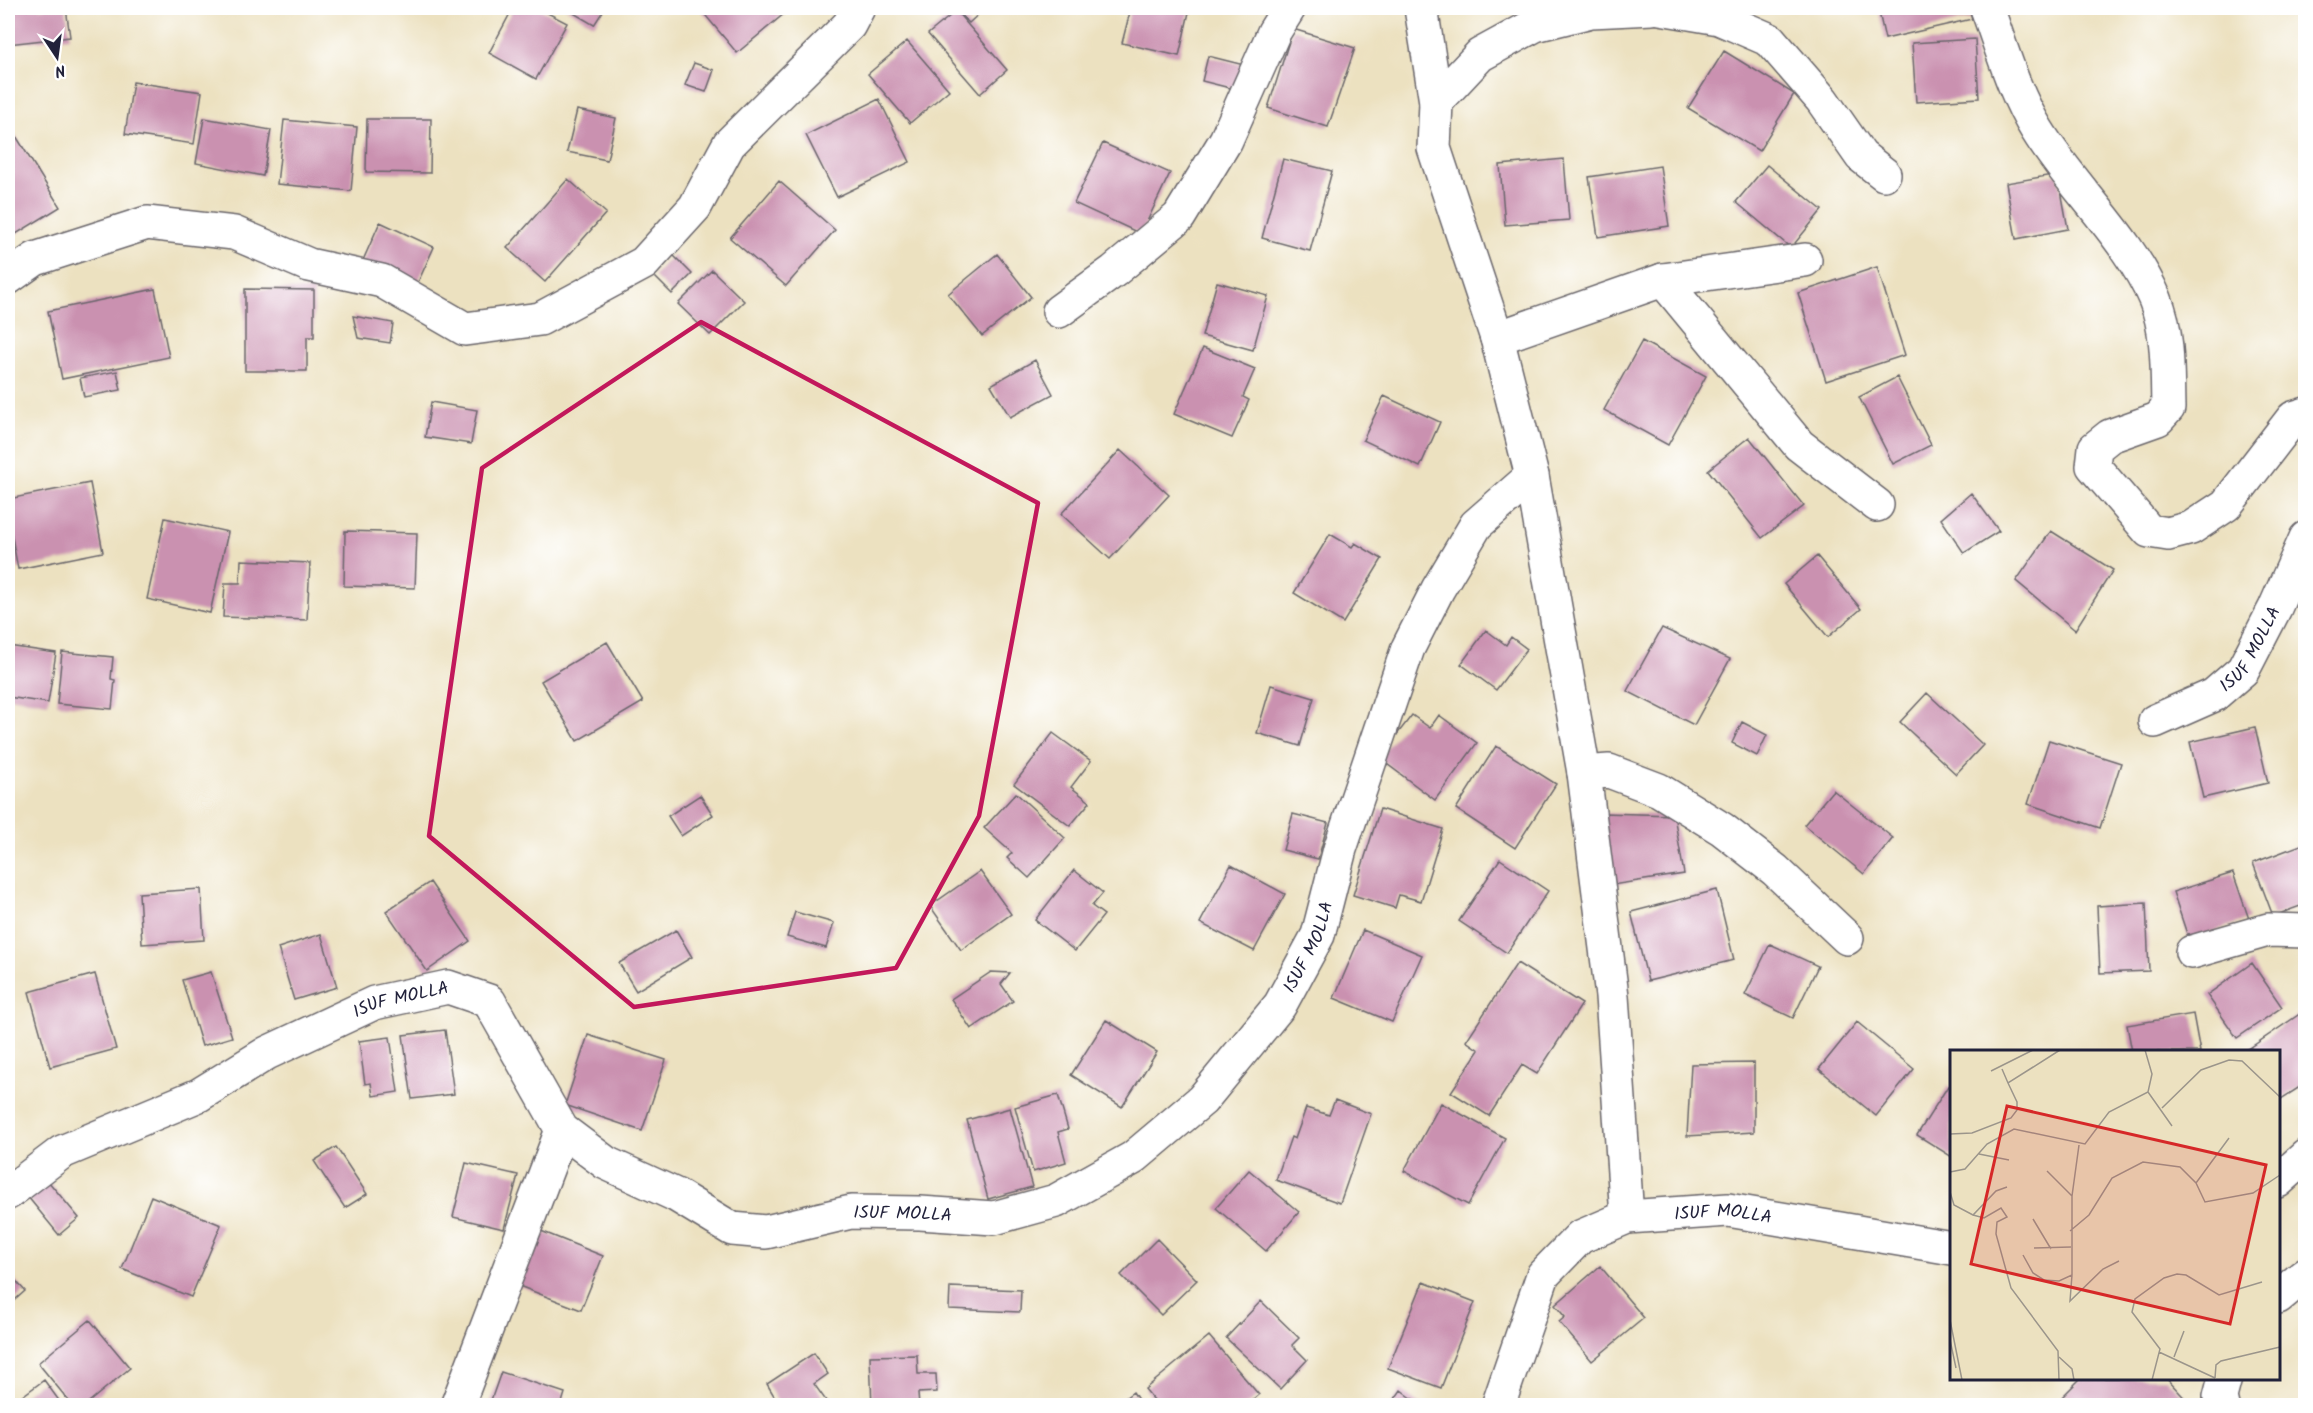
<svg xmlns="http://www.w3.org/2000/svg" width="2313" height="1413" font-family="Kalam,sans-serif">
	<style>
		.building { fill: #ca91b0 }
		.lines { fill: none; stroke-linecap: round; stroke-linejoin: round }
		.minor-casing { stroke: #69656a; stroke-width: 36 }
		.minor { stroke: #fff; stroke-width: 33 }
		.marked { fill: none; stroke: #c2185b; stroke-width: 4.5; stroke-linejoin: round }
		.labels { text-anchor: middle; stroke-width: 4.5; stroke-linejoin: round; paint-order: stroke }
		.street-label { font-size: 18px; fill: #22223b; stroke: #fff }
		.inset-road { fill: none; stroke: #9b958b; stroke-width: 1.5 }
		.view { fill: #d62828; fill-opacity: 0.15; stroke: #d62828; stroke-width: 3 }
		.inset-edge { fill: none; stroke: #22223b; stroke-width: 3 }
	</style>
	<rect width="100%" height="100%" fill="#fff"/>
	<filter id="ink" filterUnits="userSpaceOnUse"><feTurbulence type="fractalNoise" baseFrequency=".0167" numOctaves="2"/><feDisplacementMap in="SourceGraphic" scale="12" xChannelSelector="R" yChannelSelector="G"/><feConvolveMatrix kernelMatrix="1 2 1 2 8 2 1 2 1" color-interpolation-filters="sRGB"/></filter>
	<filter id="wash" filterUnits="userSpaceOnUse"><feTurbulence type="fractalNoise" baseFrequency=".008" numOctaves="4" result="noise"/><feDisplacementMap in="SourceGraphic" scale="24" xChannelSelector="R" yChannelSelector="G"/><feGaussianBlur stdDeviation="1.35" result="paint"/><feColorMatrix in="noise" values="0 0 0 0 0 0 0 0 0 0 0 0 0 0 0 0 0 1.4 0 .05"/><feComposite in="paint" operator="in"/></filter>
	<g filter="url(#wash)">
		<rect width="100%" height="100%" fill="#ece1c0"/>
		<g id="blocks">
			<!-- building -->
			<path class="building" d="M8 8H66L70 37 8 44Z
				M513 8H538L567 23 536 79 489 53Z
				M565 8H605L594 25Z
				M704 8H791L737 53 701 10Z
				M954 8H985L969 23Z
				M1131 8H1190L1179 56 1122 43Z
				M1878 8H1969L1972 19 1885 39Z
				M956 11 1007 70 980 94 928 34Z
				M1293 29 1355 48 1328 127 1268 108Z
				M1975 39 1979 98 1916 102 1912 43Z
				M907 41 949 90 910 123 868 74Z
				M1724 51 1794 94 1759 151 1688 108Z
				M1208 56 1244 65 1238 90 1202 81Z
				M694 63 714 70 706 92 685 85Z
				M133 82 202 92 194 144 125 134Z
				M879 99 910 162 837 197 806 135Z
				M577 110 616 118 607 160 567 152Z
				M204 118 271 130 263 176 196 163Z
				M367 119H431L430 173 366 172Z
				M284 120 357 127 351 191 277 184Z
				M16 136 60 207 16 234 8 221V141Z
				M1103 143 1170 173 1141 234 1074 203Z
				M1283 159 1332 171 1310 251 1262 238Z
				M1564 159 1569 220 1505 225 1500 165Z
				M1767 165 1822 210 1791 248 1736 202Z
				M1660 166 1669 226 1598 237 1589 177Z
				M2058 174 2068 229 2016 239 2006 183Z
				M568 179 606 213 545 282 507 248Z
				M779 181 835 230 786 286 730 238Z
				M380 222 434 247 414 291 360 267Z
				M997 254 1031 297 982 336 948 294Z
				M673 255 692 274 672 294 654 276Z
				M1877 267 1905 355 1826 381 1798 293Z
				M712 270 744 301 710 335 678 304Z
				M1217 282 1268 296 1253 350 1202 336Z
				M155 289 169 357 62 379 48 311Z
				M245 289 314 290V337H307V371H245Z
				M353 316 393 323 390 343 358 338Z
				M1642 341 1706 376 1668 445 1604 410Z
				M1203 348 1255 369 1243 397 1249 400 1232 438 1174 414Z
				M1035 360 1053 394 1010 417 991 385Z
				M117 371 121 390 84 397 80 378Z
				M1897 377 1931 445 1893 464 1859 397Z
				M1384 396 1440 422 1420 467 1363 440Z
				M431 402 477 410 471 444 425 437Z
				M1749 437 1804 506 1762 538 1708 470Z
				M1120 450 1169 495 1110 559 1061 514Z
				M90 483 103 552 18 569 8 516V499Z
				M1971 493 1999 531 1964 553 1941 519Z
				M165 518 228 532 210 613 147 599Z
				M345 531 417 533 415 588 344 586Z
				M2051 531 2113 570 2075 630 2016 581Z
				M1330 534 1352 547 1355 543 1382 559 1343 623 1294 593Z
				M1817 556 1861 609 1828 637 1784 584Z
				M241 560 310 563 307 620 223 617 225 583H240Z
				M1662 628 1730 659 1694 725 1627 691Z
				M1486 630 1506 645 1511 637 1527 649 1496 690 1461 664Z
				M607 642 643 702 577 741 541 681Z
				M8 646 56 653 48 703 8 697Z
				M62 652 113 657 111 679 115 680 112 709 57 704Z
				M1271 685 1314 698 1300 746 1257 733Z
				M1927 693 1983 745 1956 774 1900 722Z
				M1412 715 1430 728 1439 715 1477 743 1435 800 1379 758Z
				M1742 722 1767 735 1757 756 1732 743Z
				M2255 727 2268 783 2203 798 2190 742Z
				M1053 733 1091 761 1071 787 1090 802 1070 826 1014 784Z
				M2049 740 2121 763 2100 828 2028 804Z
				M1496 746 1556 784 1515 848 1456 809Z
				M1833 790 1893 838 1864 874 1804 825Z
				M1016 793 1065 838 1029 878 1007 858 1012 853 984 828Z
				M700 795 713 815 681 836 668 816Z
				M1380 809 1443 829 1421 901 1399 895 1395 908 1353 895Z
				M1602 813 1674 815 1684 874 1612 885Z
				M1293 814 1328 823 1318 859 1283 850Z
				M2306 843V904L2273 916 2253 863Z
				M1500 859 1548 891 1507 953 1459 921Z
				M1231 865 1285 894 1254 951 1200 923Z
				M1074 870 1103 893 1092 906 1104 915 1075 951 1035 920Z
				M980 871 1011 914 961 950 930 906Z
				M2233 873 2249 919 2189 940 2173 892Z
				M430 882 470 941 427 971 386 911Z
				M201 889 204 940 142 944 139 893Z
				M1717 890 1734 960 1648 981 1631 912Z
				M2146 903 2149 971 2100 973 2097 906Z
				M795 912 834 923 826 948 787 937Z
				M676 930 692 957 636 991 619 963Z
				M1363 930 1422 955 1392 1022 1334 998Z
				M321 934 337 987 294 1000 278 948Z
				M1770 944 1818 966 1793 1018 1745 995Z
				M1517 963 1582 1004 1537 1074 1522 1065 1489 1116 1451 1092 1479 1050 1466 1041Z
				M2252 963 2282 1007 2237 1038 2207 995Z
				M211 972 232 1037 202 1046 182 980Z
				M991 972 1010 973 1001 984 1013 1001 971 1029 951 999Z
				M95 974 116 1049 50 1067 29 992Z
				M2304 1011 2306 1014V1083L2278 1101V1052H2244Z
				M2193 1014 2200 1052H2132L2127 1025Z
				M1106 1020 1157 1052 1122 1107 1071 1075Z
				M1857 1022 1914 1069 1876 1116 1819 1069Z
				M445 1030 454 1094 412 1099 403 1035Z
				M588 1035 666 1060 642 1131 565 1105Z
				M390 1037 398 1092 373 1096 371 1083 365 1084 359 1041Z
				M1754 1063V1132L1687 1136 1691 1064Z
				M1948 1086 1952 1088V1157L1917 1135Z
				M1058 1095 1068 1129 1058 1132 1066 1162 1033 1172 1015 1107Z
				M1335 1100 1371 1114 1340 1203 1276 1180 1291 1137 1295 1139 1306 1108 1329 1115Z
				M1441 1103 1505 1138 1468 1205 1404 1171Z
				M1010 1108 1032 1187 988 1199 967 1120Z
				M336 1147 367 1194 345 1208 314 1161Z
				M466 1163 518 1175 504 1229 453 1217Z
				M1249 1170 1299 1212 1266 1251 1216 1208Z
				M48 1181 79 1218 59 1235 28 1197Z
				M151 1196 221 1225 191 1297 122 1269Z
				M536 1229 603 1256 581 1310 514 1284Z
				M1157 1239 1197 1280 1161 1315 1121 1275Z
				M1600 1266 1644 1318 1592 1361 1559 1322 1565 1317 1555 1305Z
				M8 1272 25 1291 8 1306Z
				M1423 1282 1475 1302 1441 1388 1388 1368Z
				M950 1287 1021 1290 1020 1312 949 1309Z
				M1261 1301 1299 1338 1292 1345 1307 1360 1280 1389 1226 1338Z
				M90 1320 130 1368 84 1406H73L38 1363Z
				M1209 1336 1259 1395 1246 1406H1159L1145 1389Z
				M814 1353 828 1374 814 1384 827 1402 822 1406H780L767 1384Z
				M917 1355 918 1374H936L937 1392 918 1393 919 1406H872L870 1356Z
				M501 1372 565 1393 561 1406H489Z
				M2081 1378H2166L2192 1406H2053Z
				M44 1380 63 1406H9Z
				M1401 1390 1422 1406H1390Z
				M1133 1392 1142 1406H1114Z"/>
		</g>
	</g>
	<g filter="url(#ink)">
		<use href="#blocks" fill-opacity="0" stroke="#69656a" stroke-width="1.5"/>
		<g class="lines">
			<!-- minor casing -->
			<g class="minor-casing">
				<g id="minor">
					<path d="M1421 8 1436 102"/>
					<path d="M1660 8 1719 18 1770 40 1822 100 1861 156 1884 174"/>
					<path d="M1987 8C2002 49 2014 93 2037 130 2072 187 2129 238 2155 299 2169 333 2167 372 2168 408L2158 419 2110 436 2095 448 2093 466 2149 531 2168 534 2191 528 2226 505 2293 418 2306 414"/>
					<path d="M8 278 35 259 147 223 234 233 309 265 382 281 465 329 540 319 644 263 695 207 729 144 849 25 858 8"/>
					<path d="M1663 280 1799 445 1877 505"/>
					<path d="M1059 311 1114 271 1179 217 1226 140 1274 32 1289 8"/>
					<path d="M1497 338 1663 280 1805 260"/>
					<path id="s1" d="M2155 721 2214 695 2243 670 2275 608 2306 538"/>
					<path d="M1584 773 1609 771 1659 790 1722 829 1775 870 1847 938"/>
					<path d="M2192 952 2268 930 2306 931"/>
					<path d="M2278 1181 2306 1156"/>
					<path id="s2" d="M8 1193 62 1152 199 1095 267 1053 374 1003 448 987 489 1001 562 1130 606 1163 676 1195 732 1229 766 1232 851 1212 920 1213 994 1218 1056 1201 1133 1158 1202 1100 1280 1005 1318 935 1340 849 1408 648 1438 589 1476 525 1532 476"/>
					<path d="M1627 1217 1612 996 1584 773 1532 476 1497 338 1434 148 1436 102 1480 55 1535 25 1591 11 1652 8"/>
					<path d="M2278 1297 2306 1274"/>
					<path d="M457 1406 562 1130"/>
					<path id="s3" d="M1498 1406 1543 1275 1580 1237 1627 1217 1728 1210 1952 1248"/>
					<path d="M2222 1406 2220 1397 2225 1378"/>
				</g>
			</g>
			<!-- minor -->
			<use href="#minor" class="minor"/>
		</g>
	</g>
	<!-- marked area -->
	<path class="marked" d="M701 322 1038 503 979 816 896 968 634 1007 429 836 482 468Z"/>
	<g class="labels">
		<!-- street labels -->
		<g class="street-label">
			<text dy="6" stroke="none"><textPath href="#s1" startOffset="124">ISUF MOLLA</textPath></text>
			<text dy="6" stroke="none"><textPath href="#s2" startOffset="1574">ISUF MOLLA</textPath></text>
			<text dy="6" stroke="none"><textPath href="#s2" startOffset="441">ISUF MOLLA</textPath></text>
			<text dy="6" stroke="none"><textPath href="#s2" startOffset="1052">ISUF MOLLA</textPath></text>
			<text dy="6" stroke="none"><textPath href="#s3" startOffset="339">ISUF MOLLA</textPath></text>
		</g>
	</g>
	<!-- overview -->
	<g transform="translate(1950 1050)">
		<rect width="330" height="330" fill="#ece1c0"/>
		<path class="inset-road" d="M52 19 58 33 110 0M41 21 83 0M198 42 222 76M212 58 251 20 279 10 292 11 330 47M0 84 22 83 61 68 67 60V52L58 33M29 104 59 110M97 121 122 146M0 122 15 119 37 94 64 79 135 94 159 62 198 42 202 24 195 0M246 133 279 88M0 142 4 155 23 165 46 141 57 137M23 165 34 168 51 158 57 167 47 172 46 184 61 238 108 301 109 330M83 169 101 199M120 181 139 165 162 128 193 112 230 117 246 133 255 152 303 143 330 125M84 198 121 197M73 205 83 223 94 230 109 231 122 225V146L129 95M122 225 120 251 153 219 169 211M0 270 12 330M0 290 6 318M209 302 265 328M109 307 122 319 124 330M224 307 234 281M265 328 266 315 271 311 330 297M202 330 210 299 182 262 185 249 214 228 227 224 236 225 269 245 312 232"/>
		<path class="view" d="M57 56 316 115 280 274 21 214Z"/>
		<rect width="330" height="330" class="inset-edge"/>
	</g>
	<!-- margin -->
	<rect width="2313" height="1413" fill="none" stroke="#fff" stroke-width="30"/>
	<!-- north arrow -->
	<g transform="translate(57 57) rotate(167)" stroke="#ffffff" stroke-width="4.5" paint-order="stroke">
	<path d="M0-4.5L10 22L0 15L-10 22Z" fill="#22223b"/>
	<text y="-9" font-size="16" font-weight="bold" text-anchor="middle" fill="#22223b">N</text>
	</g>
</svg>
